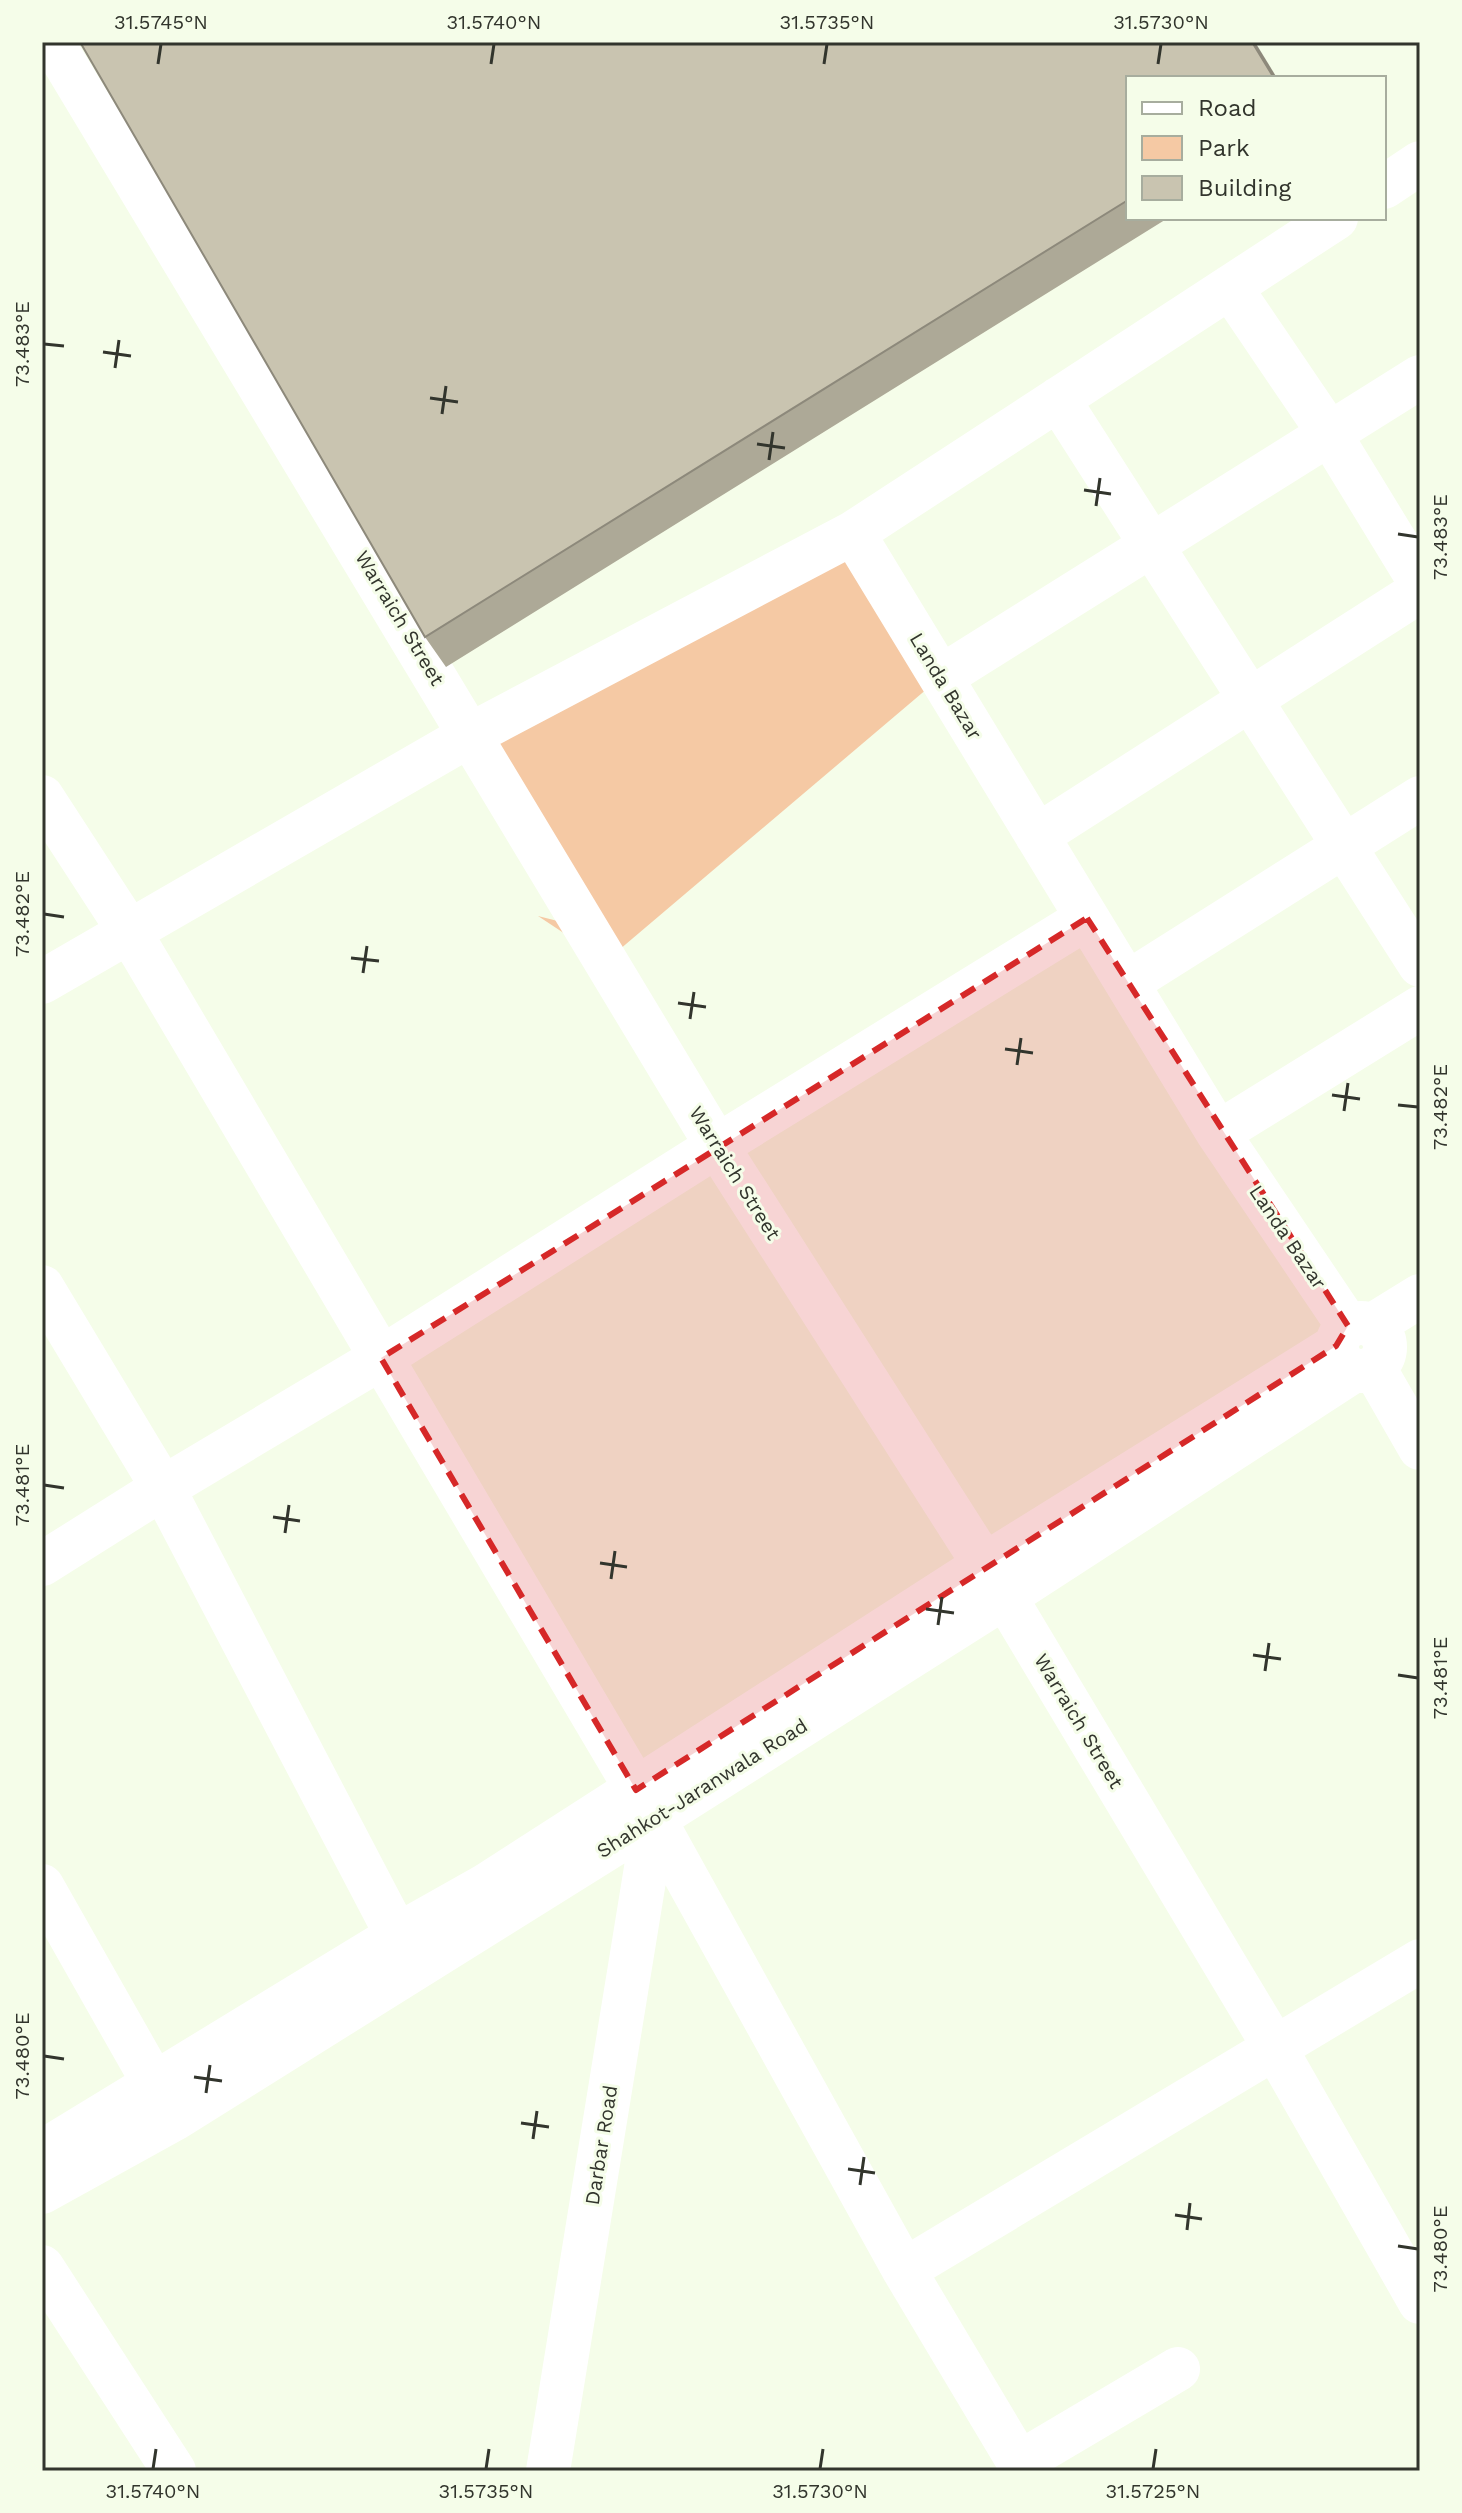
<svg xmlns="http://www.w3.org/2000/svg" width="1462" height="2513" font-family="'Work Sans',sans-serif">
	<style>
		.green { fill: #f5c9a4 }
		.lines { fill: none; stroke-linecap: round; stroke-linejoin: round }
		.minor { stroke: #fff; stroke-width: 44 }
		.wall { fill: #ada997 }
		.shaded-wall { fill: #8d897b }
		.building { fill: #c9c4b0; stroke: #8d897b; stroke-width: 2 }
		.marked { fill: #d62828; fill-opacity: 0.2; stroke: #d62828; stroke-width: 6; stroke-dasharray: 16 10; stroke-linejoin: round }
		.ticks { fill: none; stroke: #32352d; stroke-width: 3 }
		.labels { text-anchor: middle; stroke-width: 6; stroke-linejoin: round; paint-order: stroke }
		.street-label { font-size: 20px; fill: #32352d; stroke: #f5fde9 }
		.neatline { fill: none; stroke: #32352d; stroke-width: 3 }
		.ticks-label { font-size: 20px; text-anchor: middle; fill: #32352d }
	</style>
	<rect width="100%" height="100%" fill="#f5fde9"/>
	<!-- green -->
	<path class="green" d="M853 533 941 677 606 961 538 916 585 928 470 735Z"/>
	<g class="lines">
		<!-- minor -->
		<path class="minor" d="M52 42 717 1146 1005 1597 1275 2048 1420 2302
			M1384 187 1420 163
			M1336 218 853 533 1218 1133 1348 1326
			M1230 287 1329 433 1420 582
			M1058 399 1420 965
			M941 677 1420 377
			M42 797 129 931 654 1819 904 2270 1024 2471
			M1037 836 1420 591
			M42 982 470 735 853 533
			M1127 983 1420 798
			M1218 1133 1420 1008
			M42 1287 163 1488 411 1962
			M1337 1347a24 24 0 1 1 48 0a24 24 0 1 1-48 0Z
			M1373 1325 1420 1296
			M1374 1368 1420 1448
			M42 1564 163 1488 381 1358 717 1146 1087 918
			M42 1886 169 2110
			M42 2152 398 1935 485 1886 984 1565 1336 1346
			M42 2192 174 2119 654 1819 1005 1597 1353 1371
			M42 2267 174 2471
			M904 2270 1420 1961
			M1019 2463 1178 2369
			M548 2471 654 1819"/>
	</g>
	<!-- wall -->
	<path class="wall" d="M1128 78V218H1168L446 667 425 637Z"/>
	<!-- shaded-wall -->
	<path class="shaded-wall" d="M1252 42H1255L1277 78H1274Z"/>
	<!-- building -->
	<path class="building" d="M80 42H1252L1274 78H1128V200L425 637Z"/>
	<!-- marked area -->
	<path class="marked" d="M1087 918 1348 1326 1336 1346 636 1790 381 1358Z"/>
	<!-- ticks -->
	<path class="ticks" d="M158 64 161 44M491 64 494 44M824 64 827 44M1158 64 1161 44M44 344 64 346M103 352 131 356M115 368 119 340M430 398 458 402M442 414 446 386M757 444 785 448M769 460 773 432M1084 490 1111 494M1096 506 1100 478M1398 534 1418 537M44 914 64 917M351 958 379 961M363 973 367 946M678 1003 706 1007M690 1019 694 992M1005 1049 1033 1053M1017 1065 1021 1038M1332 1095 1360 1099M1398 1105 1418 1107M1344 1111 1348 1083M44 1485 64 1488M273 1517 300 1521M285 1533 289 1505M600 1563 627 1567M611 1579 615 1551M926 1609 954 1613M938 1625 942 1597M1253 1655 1281 1659M1265 1671 1269 1643M1398 1675 1418 1678M44 2056 64 2059M194 2077 222 2081M206 2093 210 2065M521 2123 549 2127M533 2139 537 2111M848 2169 875 2173M860 2185 864 2157M1175 2215 1202 2219M1187 2230 1190 2203M1398 2246 1418 2249M153 2469 156 2449M486 2469 489 2449M820 2469 823 2449M1153 2469 1156 2449"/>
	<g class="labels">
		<!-- street labels -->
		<g class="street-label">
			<text transform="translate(400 618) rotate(59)" y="7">Warraich Street</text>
			<text transform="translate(946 686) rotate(59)" y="7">Landa Bazar</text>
			<text transform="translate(735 1173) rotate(58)" y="7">Warraich Street</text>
			<text transform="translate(1288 1237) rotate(56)" y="7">Landa Bazar</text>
			<text transform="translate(1079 1721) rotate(59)" y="7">Warraich Street</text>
			<text transform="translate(702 1788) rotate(-32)" y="7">Shahkot-Jaranwala Road</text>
			<text transform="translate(601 2145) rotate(-81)" y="7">Darbar Road</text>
		</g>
	</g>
	<!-- border -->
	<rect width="1462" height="2513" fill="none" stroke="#f5fde9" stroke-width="88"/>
	<!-- legend -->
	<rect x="1126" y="76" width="260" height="144" fill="#f5fde9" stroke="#a7ad9e" stroke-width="2"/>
	<rect x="1142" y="102" width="40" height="12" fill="#ffffff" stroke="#a7ad9e" stroke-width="2"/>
	<text x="1198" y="116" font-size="24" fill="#32352d">Road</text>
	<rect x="1142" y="136" width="40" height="24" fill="#f5c9a4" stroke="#a7ad9e" stroke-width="2"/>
	<text x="1198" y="156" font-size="24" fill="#32352d">Park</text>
	<rect x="1142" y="176" width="40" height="24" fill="#c9c4b0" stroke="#a7ad9e" stroke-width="2"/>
	<text x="1198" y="196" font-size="24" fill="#32352d">Building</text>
	<rect x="44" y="44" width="1374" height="2425" class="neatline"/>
	<g class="ticks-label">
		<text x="161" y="29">31.5745°N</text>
		<text x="494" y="29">31.5740°N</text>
		<text x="827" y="29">31.5735°N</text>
		<text x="1161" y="29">31.5730°N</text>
		<text transform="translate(22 344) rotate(-90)" y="7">73.483°E</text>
		<text transform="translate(1440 537) rotate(-90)" y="7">73.483°E</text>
		<text transform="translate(22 914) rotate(-90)" y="7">73.482°E</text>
		<text transform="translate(1440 1107) rotate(-90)" y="7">73.482°E</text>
		<text transform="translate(22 1485) rotate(-90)" y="7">73.481°E</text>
		<text transform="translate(1440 1678) rotate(-90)" y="7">73.481°E</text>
		<text transform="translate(22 2056) rotate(-90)" y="7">73.480°E</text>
		<text transform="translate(1440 2249) rotate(-90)" y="7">73.480°E</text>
		<text x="153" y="2498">31.5740°N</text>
		<text x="486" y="2498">31.5735°N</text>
		<text x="820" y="2498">31.5730°N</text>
		<text x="1153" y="2498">31.5725°N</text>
	</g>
</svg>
